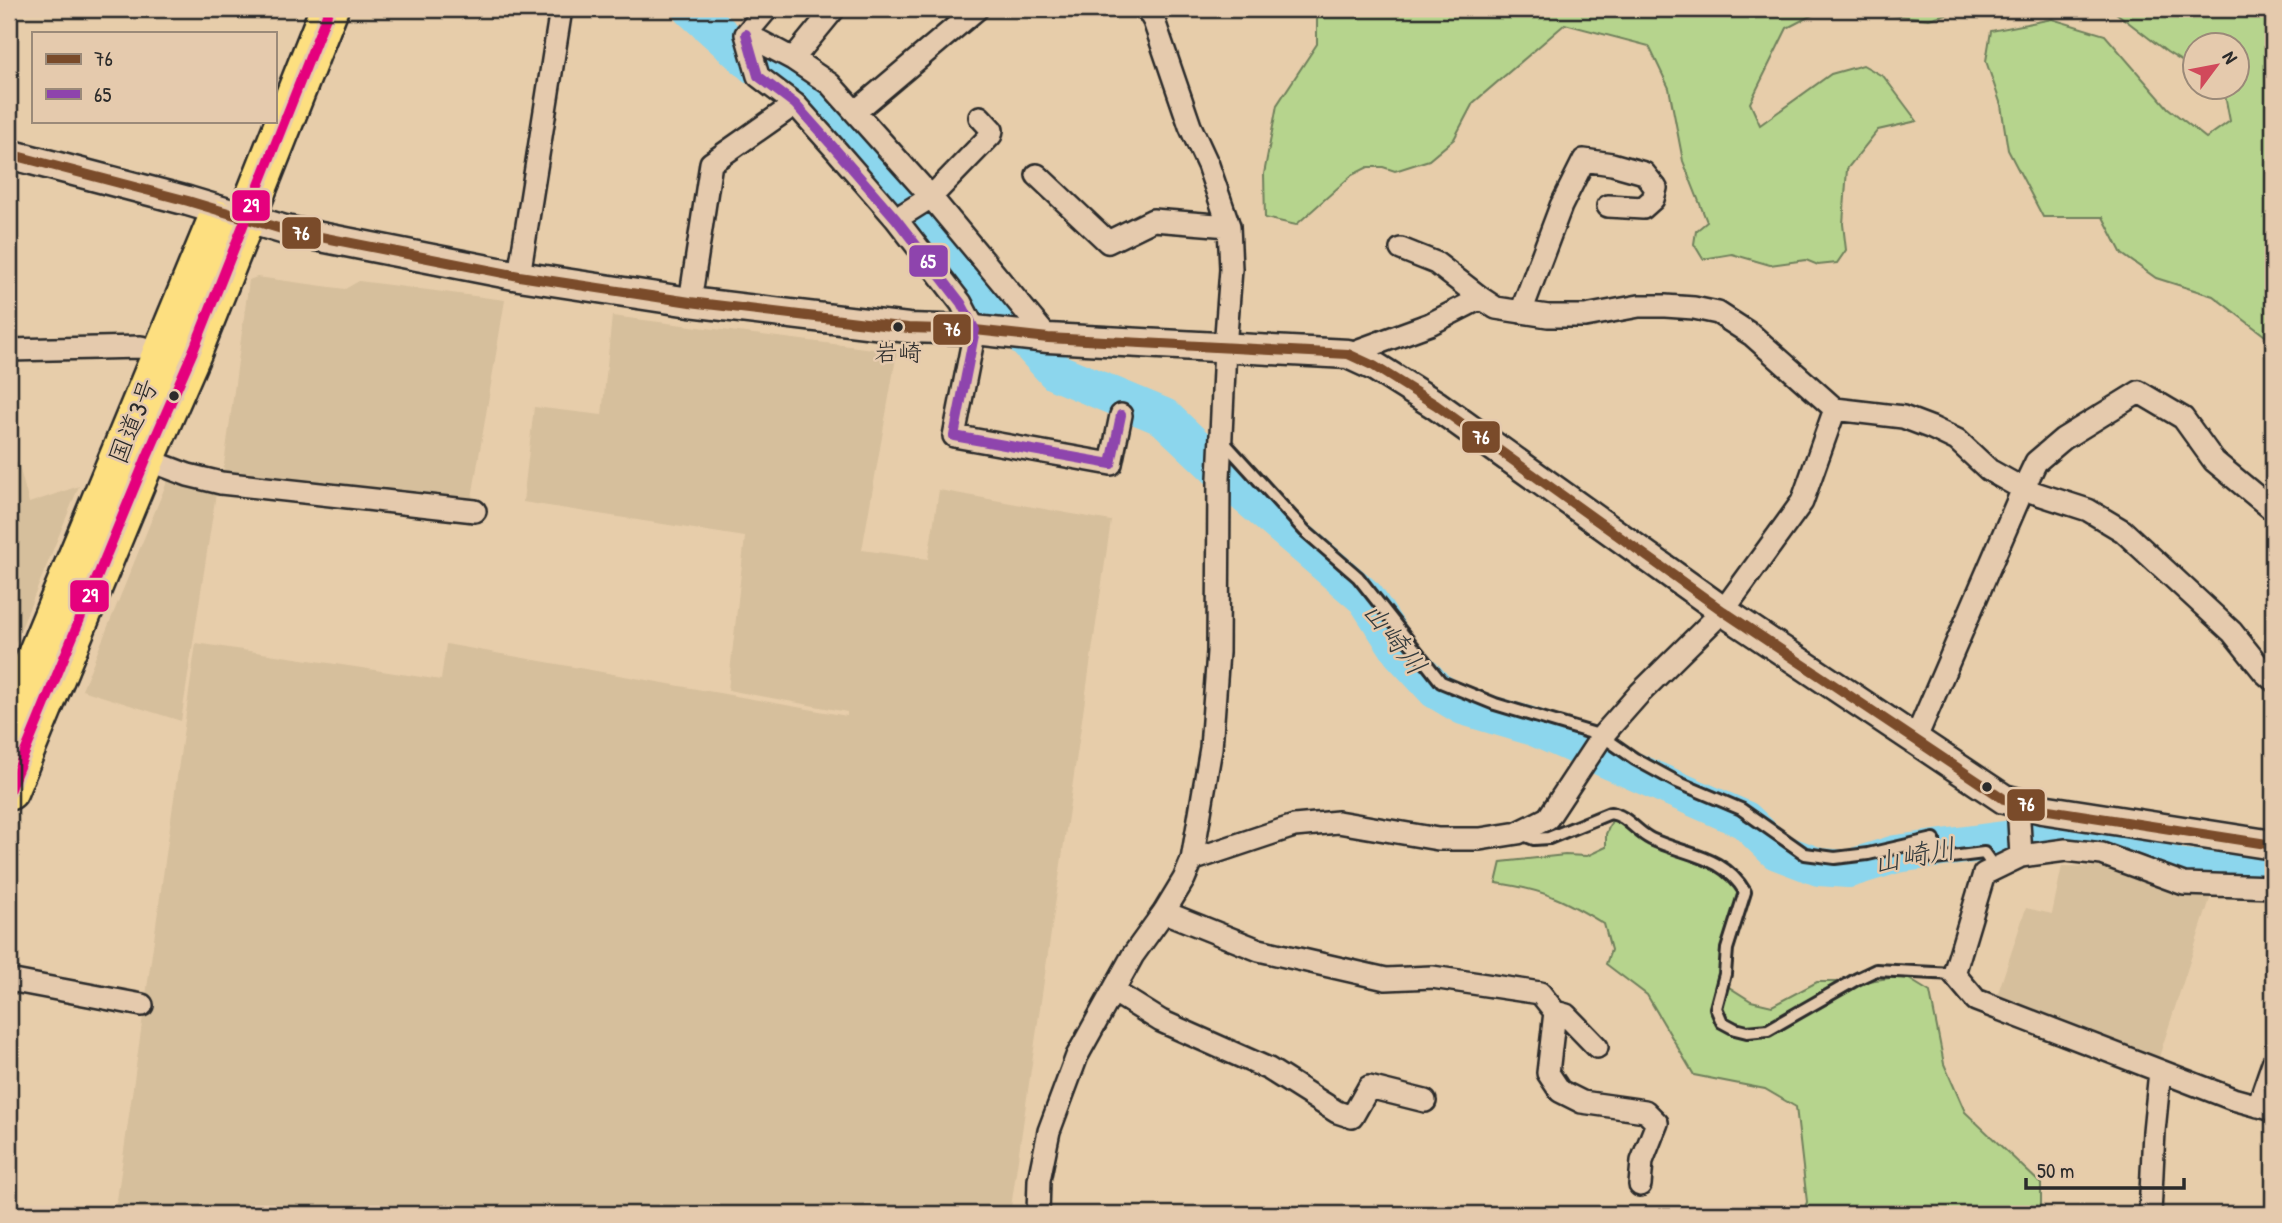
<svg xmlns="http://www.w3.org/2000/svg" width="2282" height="1223" font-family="'Patrick Hand','Klee One',sans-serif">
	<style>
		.built { fill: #d6bf9c }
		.green { fill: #b6d48d; stroke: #70805c; stroke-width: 2 }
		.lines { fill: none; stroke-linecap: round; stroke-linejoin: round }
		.river { stroke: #8cd6ed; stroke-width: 38 }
		.lane-casing { stroke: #2b2b2b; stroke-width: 16 }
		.street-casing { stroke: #2b2b2b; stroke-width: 26 }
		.secondary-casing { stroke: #2b2b2b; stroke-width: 33 }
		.highway-casing { stroke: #2b2b2b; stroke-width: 42 }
		.lane { stroke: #e5caad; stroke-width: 10 }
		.street { stroke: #e5caad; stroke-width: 21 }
		.secondary { stroke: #e5caad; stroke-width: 28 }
		.highway { stroke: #fddf80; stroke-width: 37 }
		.bus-1-casing { stroke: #e5caad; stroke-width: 16 }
		.bus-2-casing { stroke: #e5caad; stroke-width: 16 }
		.bus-3-casing { stroke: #e5caad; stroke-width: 16 }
		.bus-1 { stroke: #7a4b2a; stroke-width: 10 }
		.bus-2 { stroke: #8e44ad; stroke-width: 10 }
		.bus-3 { stroke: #e5007d; stroke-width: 10 }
		.bus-dot { fill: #2b2b2b; stroke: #e5caad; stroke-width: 2.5 }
		.labels { text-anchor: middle; stroke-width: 5; stroke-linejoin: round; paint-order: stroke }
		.bus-label { font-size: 24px; fill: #2b2b2b; stroke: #e5caad }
		.street-label { font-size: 26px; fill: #2b2b2b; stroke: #e5caad }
		.water-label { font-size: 28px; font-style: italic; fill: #353c3e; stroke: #e5caad }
		.line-badge { stroke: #e5caad; stroke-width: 2.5 }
		.badge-label { font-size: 19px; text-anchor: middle; font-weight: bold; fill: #fff }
	</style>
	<rect width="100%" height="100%" fill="#e7cdaa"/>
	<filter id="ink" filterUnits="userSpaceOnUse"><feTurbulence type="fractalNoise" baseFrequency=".0143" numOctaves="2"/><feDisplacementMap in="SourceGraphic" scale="14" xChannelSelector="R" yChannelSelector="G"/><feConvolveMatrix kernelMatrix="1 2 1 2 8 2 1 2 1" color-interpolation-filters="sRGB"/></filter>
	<g filter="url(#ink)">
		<!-- built -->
		<path class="built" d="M257 277 345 289 359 281 505 300 472 498 372 490 223 472 249 280Z
			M612 316 897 352 862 550 928 559 939 490 1111 521 1010 1214H115L196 643 441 680 446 644 847 716V712L728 690 745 537 523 502 534 407 602 415Z
			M18 462 29 503 79 486 9 658V464Z
			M169 477 217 487 181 721 82 690Z
			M2062 866 2100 867 2168 891 2211 896 2158 1060 1996 999 2026 908 2052 914Z"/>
		<!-- green -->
		<path class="green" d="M1317 9H1824L1787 28 1750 103 1760 125 1831 74 1863 65 1884 77 1917 121 1878 130 1847 169 1843 224 1846 250 1837 263 1818 265 1806 260 1770 265 1732 254 1703 259 1694 244 1696 231 1707 222 1683 161 1669 88 1649 46 1565 24 1473 103 1454 139 1429 160 1395 171 1383 167H1368L1352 175 1296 225 1265 218 1264 174 1277 105 1317 44Z
			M1858 9H1964L1929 19 1873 13Z
			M2111 9H2273V342L2213 296 2156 278 2122 254 2103 217H2043L2008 150 2001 105 1986 61 1991 31 2052 19 2105 35 2168 108 2206 138 2230 121 2225 95 2217 88H2236V46H2194V69L2167 52Z
			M1613 818 1706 862 1733 880 1739 891 1723 964 1729 987 1751 1001 1772 1006 1817 982H1861L1904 976 1930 992 1944 1064 1965 1112 2041 1184V1211L2036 1214H1802L1807 1202 1796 1107 1765 1089 1694 1075 1647 995 1606 964 1611 950 1604 924C1565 900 1542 889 1496 883L1501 862 1565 855 1587 856 1606 847V834Z"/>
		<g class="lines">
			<!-- river -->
			<path class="river" d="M692 9 754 65 816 99 927 230 1056 372 1164 417 1245 494 1366 598 1401 652 1436 690 1463 706 1534 727 1745 820 1777 851 1819 867 1848 869 1896 854 2051 834 2103 836 2135 853 2177 867 2228 873 2273 874"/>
			<!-- lane casing -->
			<g class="lane-casing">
				<path id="lane" d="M1223 441 1305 531 1358 577 1441 682 1495 704 1602 736 1635 759 1677 782 1741 809 1805 854 1835 858 1868 854 1934 839 1935 859 1984 853 1994 867
					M1518 833 1534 839 1549 838 1610 813C1627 815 1636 832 1651 839 1688 856 1723 855 1745 892L1727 949 1725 974 1716 1008 1722 1022 1735 1029 1747 1032 1768 1030 1857 979 1876 970 1954 974"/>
			</g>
			<!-- street casing -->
			<g class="street-casing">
				<path id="street" d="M746 34 758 76 795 104 836 150 896 219 961 303 975 330 954 436 1111 464 1121 415
					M746 34 793 59 830 84 931 197 1048 338
					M746 34 767 9
					M793 59 834 9
					M855 112 977 9
					M1037 175 1108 242 1153 220 1229 226
					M896 219 931 197 991 135 992 130 980 117
					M1401 249 1436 263 1481 298
					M519 276 561 9
					M690 302 711 163 795 104
					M1521 312 1561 206 1584 160 1612 164 1644 173 1656 188 1653 199 1643 208 1608 206
					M9 350 141 347 162 353
					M1348 354 1430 324 1481 298 1496 308 1548 316H1585L1639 306H1665L1694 308 1718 313 1752 335 1835 409 1903 417 1932 428 1957 440 1989 470 2023 489 2088 510 2123 531 2232 632 2264 672 2273 680
					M146 459 188 475 221 483 475 511
					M1915 740 2023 489 2036 462 2063 439 2139 392 2183 418 2214 461 2273 510
					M2018 804 2021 856
					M1192 860 1294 826 1338 822 1438 839H1480L1518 833 1548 818 1602 736 1640 693 1723 611 1802 502 1835 409
					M2273 887 2184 884 2102 854 2066 850 2021 856 1984 874 1954 974 1976 1000 2233 1099 2273 1110
					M1164 912 1259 950 1386 979 1432 977 1540 993 1555 1012 1548 1073 1560 1091 1582 1102 1645 1111 1657 1123 1642 1161 1640 1185
					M9 980 142 1005
					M1113 991 1161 1021 1269 1069 1337 1112 1352 1117 1369 1087 1425 1101
					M1555 1012 1566 1015 1597 1047
					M2258 1106 2273 1063
					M1038 1214 1039 1180 1049 1131 1077 1056 1133 955 1164 912 1184 879 1192 860 1211 748 1218 652 1219 478 1225 348 1231 269 1229 226 1208 165 1190 126 1154 21 1147 9
					M2150 1214 2154 1131 2160 1071"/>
			</g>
			<!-- secondary casing -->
			<g class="secondary-casing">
				<path id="secondary" d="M9 154 188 201 285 230 519 276 690 302 908 328 975 330 1048 338 1348 354 1374 366 1436 405 1723 611 2004 799 2042 809 2273 845"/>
			</g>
			<!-- highway casing -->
			<g class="highway-casing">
				<path id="highway" d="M9 721 217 219
					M9 791 146 459 194 349 329 9"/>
			</g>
			<!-- lane -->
			<use href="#lane" class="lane"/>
			<!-- street -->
			<use href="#street" class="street"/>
			<!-- secondary -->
			<use href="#secondary" class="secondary"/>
			<!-- highway -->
			<use href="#highway" class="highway"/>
			<!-- bus-1 casing -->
			<g class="bus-1-casing">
				<path id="bus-1" d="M9 154 188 201 285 230 519 276 690 302 908 328 975 330 1048 338 1348 354 1374 366 1436 405 1723 611 2004 799 2042 809 2273 845"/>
			</g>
			<!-- bus-2 casing -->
			<g class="bus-2-casing">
				<path id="bus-2" d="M746 34 758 76 795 104 836 150 896 219 961 303 975 330 954 436 1111 464 1121 415"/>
			</g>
			<!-- bus-3 casing -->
			<g class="bus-3-casing">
				<path id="bus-3" d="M9 791 146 459 194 349 329 9"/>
			</g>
			<!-- bus-1 -->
			<use href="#bus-1" class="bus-1"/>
			<!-- bus-2 -->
			<use href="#bus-2" class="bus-2"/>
			<!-- bus-3 -->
			<use href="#bus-3" class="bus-3"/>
		</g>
	</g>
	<!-- markers -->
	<g class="bus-dot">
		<circle cx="898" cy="327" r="6"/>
		<circle cx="174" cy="396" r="6"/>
		<circle cx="1987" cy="787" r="6"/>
	</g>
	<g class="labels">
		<!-- bus labels -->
		<g class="bus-label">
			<text x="898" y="361">岩崎</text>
		</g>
		<!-- street labels -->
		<g class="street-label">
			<text transform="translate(133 421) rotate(-68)" y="9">国道3号</text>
		</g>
		<!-- water labels -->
		<g class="water-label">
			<text transform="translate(1395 638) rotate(52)" y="10">山崎川</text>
			<text transform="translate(1914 855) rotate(-11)" y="10">山崎川</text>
		</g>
	</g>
	<g class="line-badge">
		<rect x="231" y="189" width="40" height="33" rx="7" fill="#e5007d"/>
		<rect x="281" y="216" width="41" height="34" rx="7" fill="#7a4b2a"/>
		<rect x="908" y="244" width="41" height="34" rx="7" fill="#8e44ad"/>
		<rect x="932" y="313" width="40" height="33" rx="7" fill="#7a4b2a"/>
		<rect x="1461" y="420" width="40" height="34" rx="7" fill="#7a4b2a"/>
		<rect x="69" y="579" width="41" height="34" rx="7" fill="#e5007d"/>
		<rect x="2006" y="788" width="40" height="34" rx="7" fill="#7a4b2a"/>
	</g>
	<g class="badge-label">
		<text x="251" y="212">29</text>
		<text x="301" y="240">76</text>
		<text x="928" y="268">65</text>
		<text x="952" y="336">76</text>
		<text x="1481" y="444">76</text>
		<text x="90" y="602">29</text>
		<text x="2026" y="811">76</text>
	</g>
	<!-- margin -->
	<rect width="2282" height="1223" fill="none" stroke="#e5caad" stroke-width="35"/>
	<rect x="18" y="18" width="2247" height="1188" fill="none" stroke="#2b2b2b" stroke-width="2.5" filter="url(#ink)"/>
	<!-- legend -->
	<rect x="32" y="32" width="245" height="91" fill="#e5caad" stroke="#9b8a79" stroke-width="2"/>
	<rect x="46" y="54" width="35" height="10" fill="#7a4b2a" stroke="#9b8a79" stroke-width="2"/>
	<text x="94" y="66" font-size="21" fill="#2b2b2b">76</text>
	<rect x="46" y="89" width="35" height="10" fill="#8e44ad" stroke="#9b8a79" stroke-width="2"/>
	<text x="94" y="102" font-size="21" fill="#2b2b2b">65</text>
	<!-- north arrow -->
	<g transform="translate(2216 66) rotate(58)"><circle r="33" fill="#e5caad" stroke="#9b8a79" stroke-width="2"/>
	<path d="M0-5L12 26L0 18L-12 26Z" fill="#d1495b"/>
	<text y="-10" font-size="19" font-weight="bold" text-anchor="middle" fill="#2b2b2b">N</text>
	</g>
	<!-- scale -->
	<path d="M2026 1178v10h158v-10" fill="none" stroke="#2b2b2b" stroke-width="3.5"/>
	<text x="2037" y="1178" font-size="21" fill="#2b2b2b" stroke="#e5caad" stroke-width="5" paint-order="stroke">50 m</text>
</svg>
